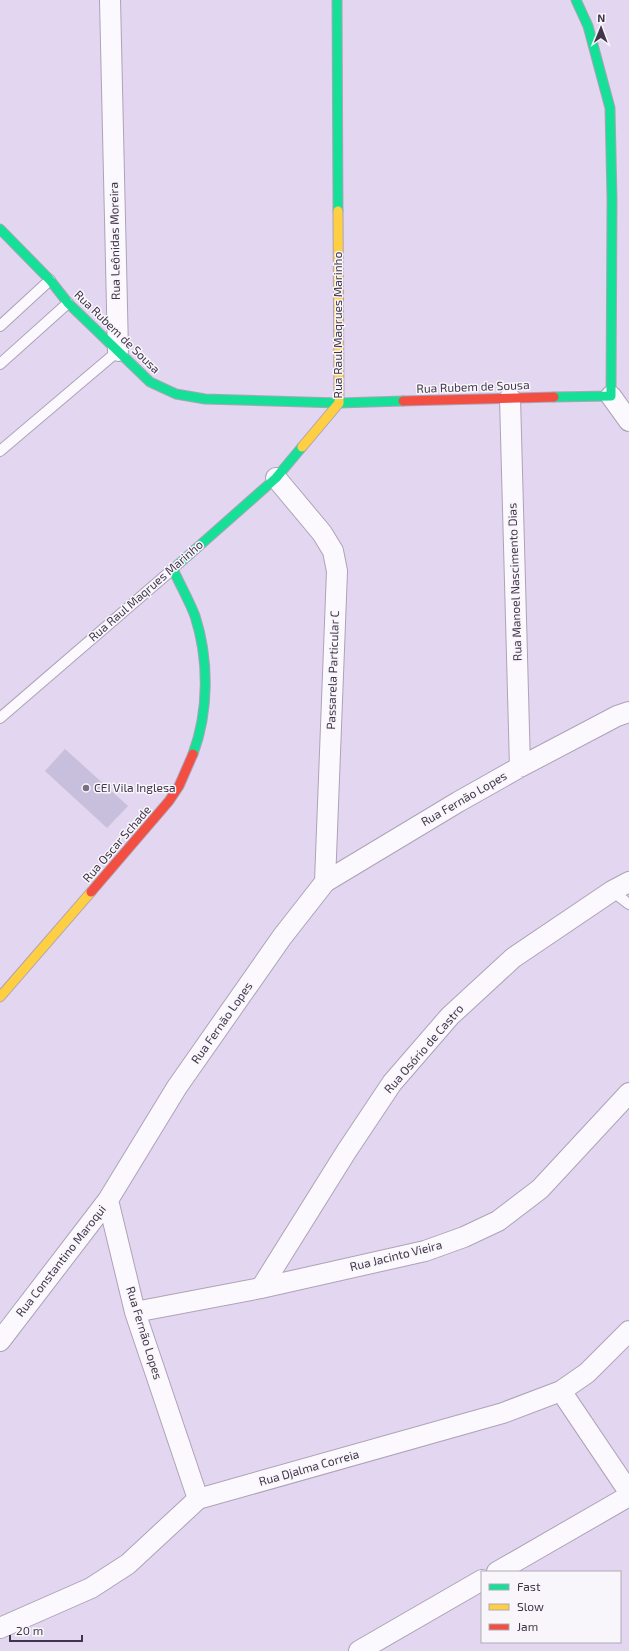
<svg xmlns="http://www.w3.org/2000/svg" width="629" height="1651" font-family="'Exo 2',sans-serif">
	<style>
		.building { fill: #c7bfdc }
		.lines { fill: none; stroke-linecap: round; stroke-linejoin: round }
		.lane-casing { stroke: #ada3b7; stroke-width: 12 }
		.street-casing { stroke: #ada3b7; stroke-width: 22 }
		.fast-casing { stroke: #ada3b7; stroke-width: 11 }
		.slow-casing { stroke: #ada3b7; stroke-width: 11 }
		.jam-casing { stroke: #ada3b7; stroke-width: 11 }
		.lane { stroke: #fbf9fd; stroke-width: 10 }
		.street { stroke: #fbf9fd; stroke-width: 20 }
		.fast { stroke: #16e098; stroke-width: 9 }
		.slow { stroke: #ffcf43; stroke-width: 9 }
		.jam { stroke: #f24e42; stroke-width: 9 }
		.poi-dot { fill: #796e84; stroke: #f9f6fb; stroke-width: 1.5 }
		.labels { text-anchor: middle; stroke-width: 3; stroke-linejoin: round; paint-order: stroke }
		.street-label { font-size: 12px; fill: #40364a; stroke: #f9f6fb }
		.poi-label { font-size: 12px; fill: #40364a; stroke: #f9f6fb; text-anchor: start }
	</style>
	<rect width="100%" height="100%" fill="#e3d6f1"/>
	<!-- building -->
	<path class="building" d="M65 749 128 806 107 828 45 771Z"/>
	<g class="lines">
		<!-- lane casing -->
		<g class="lane-casing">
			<path id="lane" d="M0 326 50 280
				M0 364 68 303
				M0 451 118 351
				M0 718 173 569
				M612 891 629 904"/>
		</g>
		<!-- street casing -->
		<g class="street-casing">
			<path id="street" d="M110 0 118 351
				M611 396 629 421
				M510 398 520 767
				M276 478 322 533 333 551 337 571 325 882
				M261 1288 346 1152 392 1083 450 1016 513 958 612 891 629 882
				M135 1312 261 1288 425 1251 464 1237 498 1221 540 1189 629 1093
				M0 1341 108 1200
				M561 1391 629 1492
				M198 1499 135 1312 108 1200 177 1087 282 937 325 882 458 802 520 767 617 716 629 712
				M497 1572 629 1496
				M0 1628 91 1588 128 1564 198 1499 503 1413 561 1391 587 1373 629 1331
				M359 1651 482 1580"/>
		</g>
		<!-- fast casing -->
		<g class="fast-casing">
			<path id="fast" d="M337 0 338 211
				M0 229 50 280 68 303 150 382 176 394 205 399 339 403 403 401
				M554 397 611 396 612 200 610 108 588 26 576 0
				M193 754C209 711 209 659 195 616 189 600 180 585 173 569L276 478 302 447"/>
		</g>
		<!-- slow casing -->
		<g class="slow-casing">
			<path id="slow" d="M302 447 339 403 338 211
				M0 997 91 892"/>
		</g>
		<!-- jam casing -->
		<g class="jam-casing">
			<path id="jam" d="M403 401 554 397
				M91 892 169 801 179 786 193 754"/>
		</g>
		<!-- lane -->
		<use href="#lane" class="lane"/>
		<!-- street -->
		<use href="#street" class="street"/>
		<!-- fast -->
		<use href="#fast" class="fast"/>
		<!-- slow -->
		<use href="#slow" class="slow"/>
		<!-- jam -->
		<use href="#jam" class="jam"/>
	</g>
	<!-- markers -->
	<circle class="poi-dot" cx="86" cy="788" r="4"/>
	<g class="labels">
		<!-- street labels -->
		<g class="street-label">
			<text transform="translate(115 241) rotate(-91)" y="4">Rua Leônidas Moreira</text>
			<text transform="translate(338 325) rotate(-90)" y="4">Rua Raul Maqrues Marinho</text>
			<text transform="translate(117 332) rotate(44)" y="4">Rua Rubem de Sousa</text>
			<text transform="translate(473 387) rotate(-2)" y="4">Rua Rubem de Sousa</text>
			<text transform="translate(515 582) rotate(-92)" y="4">Rua Manoel Nascimento Dias</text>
			<text transform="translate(146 591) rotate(-41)" y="4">Rua Raul Maqrues Marinho</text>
			<text transform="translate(333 670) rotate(-88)" y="4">Passarela Particular C</text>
			<text transform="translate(464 799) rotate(-30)" y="4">Rua Fernão Lopes</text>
			<text transform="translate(117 844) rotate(-49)" y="4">Rua Oscar Schade</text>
			<text transform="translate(222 1023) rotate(-55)" y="4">Rua Fernão Lopes</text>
			<text transform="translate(424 1049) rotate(-49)" y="4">Rua Osório de Castro</text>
			<text transform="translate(396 1256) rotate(-14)" y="4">Rua Jacinto Vieira</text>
			<text transform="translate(61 1261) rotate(-52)" y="4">Rua Constantino Maroqui</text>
			<text transform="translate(144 1333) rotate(73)" y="4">Rua Fernão Lopes</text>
			<text transform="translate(309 1468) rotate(-16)" y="4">Rua Djalma Correia</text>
		</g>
		<!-- poi labels -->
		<g class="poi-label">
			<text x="94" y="792">CEI Vila Inglesa</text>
		</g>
	</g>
	<!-- legend -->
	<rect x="481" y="1571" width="140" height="72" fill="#f9f6fb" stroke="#afa9b4"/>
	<rect x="489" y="1584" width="20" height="6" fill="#16e098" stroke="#afa9b4"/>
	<text x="517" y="1591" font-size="12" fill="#40364a">Fast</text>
	<rect x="489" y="1604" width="20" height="6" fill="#ffcf43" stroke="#afa9b4"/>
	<text x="517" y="1611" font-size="12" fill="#40364a">Slow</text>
	<rect x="489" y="1624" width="20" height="6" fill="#f24e42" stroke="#afa9b4"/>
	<text x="517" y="1631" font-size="12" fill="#40364a">Jam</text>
	<!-- north arrow -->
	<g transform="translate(601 28) rotate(1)" stroke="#f9f6fb" stroke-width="3" paint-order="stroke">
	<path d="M0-3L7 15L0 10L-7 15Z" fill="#40364a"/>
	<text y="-6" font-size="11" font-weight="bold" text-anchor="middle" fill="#40364a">N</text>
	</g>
	<!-- scale -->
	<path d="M10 1635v6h72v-6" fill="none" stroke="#40364a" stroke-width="2"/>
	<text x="16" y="1635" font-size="12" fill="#40364a" stroke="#f9f6fb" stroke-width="3" paint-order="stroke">20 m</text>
</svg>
